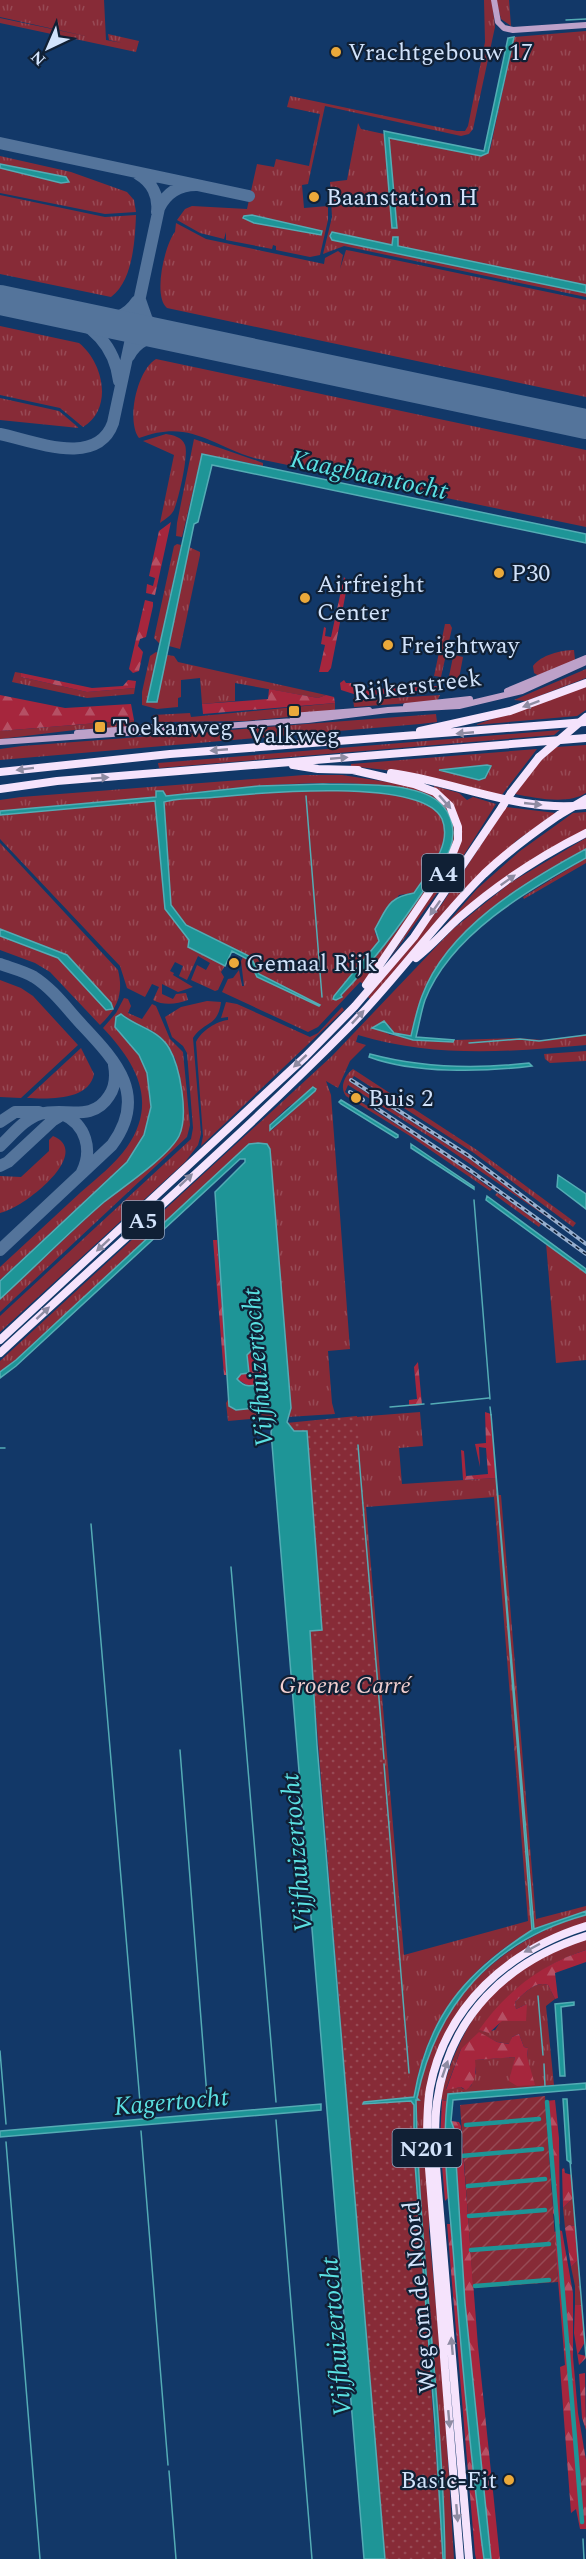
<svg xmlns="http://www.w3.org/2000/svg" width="586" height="2559" font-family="Spectral,serif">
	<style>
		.grass { fill: url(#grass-tufts); fill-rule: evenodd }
		.forest { fill: url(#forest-firs) }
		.park { fill: url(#park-dots) }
		.garden { fill: url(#garden-furrows) }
		.water { fill: #1e9597; stroke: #54acb5; stroke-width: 1.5; fill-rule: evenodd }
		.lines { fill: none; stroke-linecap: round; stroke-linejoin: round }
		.stream { stroke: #54acb5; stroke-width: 1.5 }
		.canal { stroke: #1e9597; stroke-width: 4.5 }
		.taxiway { stroke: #54749b; stroke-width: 12 }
		.runway { stroke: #54749b; stroke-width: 30 }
		.secondary { stroke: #bda1c9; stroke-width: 6 }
		.highway { stroke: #f5e3fc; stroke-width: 8 }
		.rail-casing { stroke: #97afce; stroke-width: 4 }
		.rail { stroke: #102035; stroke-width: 1.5; stroke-dasharray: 4.5; stroke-linecap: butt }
		.highway-bridge { stroke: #f5e3fc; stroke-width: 8 }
		.oneway { fill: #8e8ba2 }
		.poi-dot { fill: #eba93a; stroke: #102035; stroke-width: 2 }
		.labels { text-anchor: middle; stroke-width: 4.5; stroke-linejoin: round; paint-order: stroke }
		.shield { fill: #102035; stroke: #98a8c0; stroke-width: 1.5 }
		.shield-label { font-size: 22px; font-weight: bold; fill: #d2e3fb }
		.poi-label { font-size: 24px; fill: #d2e3fb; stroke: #102035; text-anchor: start }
		.street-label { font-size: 24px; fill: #d2e3fb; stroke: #102035 }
		.park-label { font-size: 24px; font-style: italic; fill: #f1cfd0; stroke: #102035 }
		.water-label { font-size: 26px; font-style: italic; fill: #5ae0e2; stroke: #102035 }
	</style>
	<defs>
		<pattern id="grass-tufts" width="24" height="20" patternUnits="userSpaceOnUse" patternTransform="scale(1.5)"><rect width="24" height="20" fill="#872b37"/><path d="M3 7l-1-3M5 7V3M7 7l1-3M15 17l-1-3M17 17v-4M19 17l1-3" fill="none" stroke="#974a55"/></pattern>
		<pattern id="forest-firs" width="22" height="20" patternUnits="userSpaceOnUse" patternTransform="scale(1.5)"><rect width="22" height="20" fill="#a6263d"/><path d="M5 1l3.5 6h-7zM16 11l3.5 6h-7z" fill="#b55064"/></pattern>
		<pattern id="park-dots" width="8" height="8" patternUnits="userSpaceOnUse" patternTransform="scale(1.5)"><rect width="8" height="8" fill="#872b37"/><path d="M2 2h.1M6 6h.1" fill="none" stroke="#974a55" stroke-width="1.8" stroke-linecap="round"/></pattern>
		<pattern id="garden-furrows" width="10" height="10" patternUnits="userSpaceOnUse" patternTransform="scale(1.5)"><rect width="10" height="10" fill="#872b37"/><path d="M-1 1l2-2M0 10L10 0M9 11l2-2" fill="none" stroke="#974a55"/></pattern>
	</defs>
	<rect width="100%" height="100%" fill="#123868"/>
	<!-- grass -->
	<path class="grass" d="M0 0H104L106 40 122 43 109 40 108 34 139 41 136 52 0 23V18L90 37 0 17Z
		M484 0H492L495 27 473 129 469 134 461 136 325 106 308 184 302 185 304 208 328 206V220L320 255 310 257 276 250V246L273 245 272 249 226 240V232L224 239 200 233 177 220 185 209 192 206 247 209 257 164 274 167 276 159 309 166 320 114 287 107 290 96 457 131H465L468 126 485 42ZM251 216 322 231V233L321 235 254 223 243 218Z
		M496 0H509L511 26 501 19Z
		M586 31V285L398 246 397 237 392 245 332 232 331 240 586 293V297L344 246 323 254 332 217 330 182 347 180 358 123 361 129 384 134 392 228H396L388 137 481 156 490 150 514 37Z
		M0 156 71 172 127 192 134 200 136 212 105 214 0 193V168L62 183 68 180 65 177 0 164Z
		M0 195 105 217 136 215C135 240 133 281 111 297L0 274Z
		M176 223 206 239 324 264 325 258 338 251 343 255 340 269 346 250 352 251 586 300V397L167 308C152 295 166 242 175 232Z
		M0 326 79 343C103 362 114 408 83 427L60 408 0 395Z
		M156 359 586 450V527L254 458C209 444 189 419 139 438 126 421 137 370 156 359Z
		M0 398 59 411 79 428 0 420Z
		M166 434C173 435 182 437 185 445 189 455 178 501 174 510 171 516 165 519 160 523L174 455 143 441Z
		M194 439 263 463V466L202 454 182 537 176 536 177 523Z
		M177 544 181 545 160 644 154 638 174 546Z
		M189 547 200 552V555L180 649 169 646Z
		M445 624H450L452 628 441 677 434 676Z
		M574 650 575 660 539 676 534 673 533 666C541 655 561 650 574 650Z
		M156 652 158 653 155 702 157 701 167 655 174 656 178 662 326 695 318 698 235 683V701L202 704 200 678 181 680V697L178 698V707L157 709 142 705V692L150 656Z
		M455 655 463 657 458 684 448 681 453 657Z
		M586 669V678L526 701 514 700Z
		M15 672 21 673V677L87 692 135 688 134 694 87 698 12 682Z
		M586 686V710L577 716 475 725Z
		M440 695 437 701 354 707 353 698 359 700Z
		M335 703V709L331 713 246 721 161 722H154L153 715 190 713 191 717Z
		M436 714 437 722 420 724 0 760V749L22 746Z
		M134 720V728L83 729 0 739V731Z
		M560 730 554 735 159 768 158 763Z
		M586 745V793C567 805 536 798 515 794L539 762 556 747Z
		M537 749 501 796 411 773 351 766V764Z
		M304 775H342L414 786 443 800 457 827 453 852 364 984 360 982 318 1027 308 1032 222 992 228 979 233 978 239 970 242 986H244L241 961 243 957 249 960 257 977 320 1005 259 974 251 957 186 925 171 905 163 802C178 796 201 799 217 797 258 793 423 777 442 819 453 845 427 873 414 893L399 895 375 933 379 941 333 999 341 996 369 965 397 930 448 852 450 849 438 801C380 769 232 788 166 796L162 791H156V797L0 811V800L21 797Z
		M434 786 459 793 467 800 473 797 496 804 460 861 391 957 450 864 459 826 434 789Z
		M155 801 165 909 189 940 188 947 225 966 221 972 224 977 218 990 215 991 191 980 197 965 206 970 210 963 198 956 187 980 179 976 183 966 175 962 170 971 174 973 173 975 193 987 178 992 162 984V994L173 999 176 994 186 993 188 1000C177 1004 164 1006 153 1000L159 987 152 984 145 997 127 988 120 966 0 839V815Z
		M506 807 556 813 516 841 370 999 368 997 442 904Z
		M586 812V832L562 844 436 936 477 889 520 851 573 813Z
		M586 838V849C526 882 447 929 422 996 417 1009 414 1023 411 1036L394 1033 389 1025 381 1022 376 1027 390 1035 453 1042 454 1040 518 1038 542 1040 586 1035V1045C509 1052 434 1058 358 1035L356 1042 366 1045 350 1061 338 1088 326 1081 331 1095 350 1349 328 1351 332 1403 335 1414 287 1417 291 1408 270 1149 267 1144H249L16 1360 0 1372V1361L332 1056 453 929 510 883ZM316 1089 315 1091 272 1130 270 1124 288 1107Z
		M0 843 118 970C124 994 117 1009 100 1025L50 972 35 963 0 950V936L58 958 106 1009 111 1010 67 955 0 929Z
		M586 858V863L524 899 523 897Z
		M0 980 21 988 33 996 78 1045 21 1098 0 1097Z
		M124 998 128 999 131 1006 128 1013 142 1019 152 1004 156 1006 170 1039 183 1052 190 1125 187 1137 0 1312V1299L104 1202 137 1177 172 1144 182 1128 180 1081 175 1058 161 1038 152 1031 118 1015 115 1027 139 1055 147 1073 151 1107 144 1135 127 1162 0 1280V1267C27 1242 54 1217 81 1192 97 1178 115 1164 127 1147 159 1101 135 1062 103 1028L116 1013Z
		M207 1001 221 1002C218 1027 204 1021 193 1038L201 1134 198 1145 185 1162 0 1332V1316L191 1139 193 1128 187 1053 183 1046 172 1037 165 1017 181 1007Z
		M226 1002 237 1004 310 1037 318 1033 342 1007 344 1010 201 1146 203 1136 196 1042C201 1031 217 1021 228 1020V1017L221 1018Z
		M81 1048 94 1074C89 1101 48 1099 27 1098Z
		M586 1051V1061L550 1063 545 1059 544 1054Z
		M353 1069 477 1150 576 1223 573 1227 474 1153 354 1076 350 1082 471 1160 560 1226 441 1144 348 1085 345 1092 437 1150 541 1224 539 1227 495 1195 497 1193 492 1189 490 1191 410 1136 346 1096C339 1087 345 1075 353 1069Z
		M53 1136C94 1153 23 1209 0 1213V1176L21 1177 49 1151V1140Z
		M546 1243 586 1273V1360L556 1363Z
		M229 1398V1406L266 1407 275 1417 228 1421 226 1403Z
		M420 1412 423 1446 399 1448 402 1484 496 1478 497 1495H501L536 1919 586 1906V1911L534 1929 505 1591 532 1930C467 1968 425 2021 414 2097L398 2103 411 2101 414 2105V2151L442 2539H433L343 1418ZM494 1497 528 1921 404 1955 366 1507Z
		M586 1915V1924L540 1941 520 1952 482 1983 430 2075 429 2232 443 2379 454 2559H445C443 2468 435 2378 428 2287 423 2226 411 2162 416 2102 425 2011 501 1938 586 1915Z
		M586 1939V1950C534 1967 516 1991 480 2030L486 2032 495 2030 501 2021 527 2004 516 2009 515 2002C524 1994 535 1980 548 1985L555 1999 546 2006 554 2085 448 2094 447 2101 440 2099C455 2042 479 1995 530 1962 547 1952 568 1946 586 1939ZM519 2034 524 2047 528 2048 527 2057 511 2077 515 2057 474 2060 476 2072 471 2086 463 2089 461 2087 446 2089 461 2049 489 2038 497 2042 510 2044 512 2037Z
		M573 2198 575 2226 569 2225 565 2228 563 2208Z
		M578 2260 582 2305H575V2286L571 2267Z"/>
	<!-- forest -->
	<path class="forest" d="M171 522 155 595 146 593 147 584 153 586 155 578 149 576 159 531Z
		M344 577 348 582 331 668 328 672H319L325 645 321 644 324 627 326 628 325 636 331 637Z
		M145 600 153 602V606L146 637 140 639 138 646 143 652 139 671 133 673 129 669Z
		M21 673 92 688 123 686 128 680 136 681 135 688 87 692 21 677Z
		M344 680 346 683H353L355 690 439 686V689L360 696 341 690 340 683Z
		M269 689 318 698 326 695 334 697 335 703 203 714 202 704 268 699Z
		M0 695 65 708 131 704 134 720 0 731Z
		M213 1240H217L227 1375H224Z
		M252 1350 261 1357 262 1383 250 1387 237 1379 247 1355Z
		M418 1362 422 1405 409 1406V1400L417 1399 414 1367Z
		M485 1412 491 1414 496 1478 463 1480 461 1450 464 1451 466 1476 488 1474 486 1448 479 1447 480 1467 475 1444 486 1443Z
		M586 1950V1962L555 1973 558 1998 555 1999 548 1985C535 1980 524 1994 515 2002L516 2009 527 2004 526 2021H502L489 2033 479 2030C505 1993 542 1963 586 1950Z
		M479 2032 497 2042 509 2044 512 2037 519 2034 524 2047 528 2048 527 2057 535 2085 517 2086 509 2081 515 2057 475 2060C476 2071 477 2082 466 2090L461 2087 446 2090 461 2049Z
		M442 2100 447 2101 449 2197 445 2201 440 2142Z
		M555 2100 559 2138 560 2225 553 2213 549 2105 546 2101Z
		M451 2121 459 2122 461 2126 478 2346 500 2559H491L487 2524 465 2303 454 2129Z
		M564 2168 565 2173 572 2175 573 2198 563 2208 562 2169Z
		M447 2224H451L469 2426 484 2559H476L475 2554Z
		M569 2225 575 2226 578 2260 571 2267 565 2228Z
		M559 2230 562 2231 573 2293V2357L578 2413 586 2460V2529H580L576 2509 571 2513 560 2367 565 2365 554 2232Z
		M575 2305H582L585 2342 578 2354 586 2356V2358L579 2365 574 2333Z
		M585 2373 586 2430 582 2418 579 2374Z"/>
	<!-- park -->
	<path class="park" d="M357 1416 411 2114 443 2559H384L293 1431 286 1423Z"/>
	<!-- garden -->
	<path class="garden" d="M545 2096 558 2282 473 2288 460 2105Z"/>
	<!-- water -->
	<path class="water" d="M514 37 488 153 481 156 389 138 397 228H392L384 131 484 151 508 38Z
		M0 164 66 177 69 182 61 183 0 168Z
		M252 215 322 231 321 235 254 223 243 218 244 216Z
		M332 232 392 245 393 237H398V246L586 285V293L332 240 330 236Z
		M202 454 586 534V543L212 465 198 522 194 524 157 702H147Z
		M487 765 491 766 485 778 479 780 439 770Z
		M323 784C355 785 414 781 439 802 453 814 456 833 450 849 445 861 435 873 428 884 401 925 375 960 341 995L342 997 336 1000 333 999 334 996 379 941 375 929C387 908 388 897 414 893 427 873 453 845 442 819 423 777 258 793 218 797 201 799 179 797 164 802L171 905 186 925 251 957 259 974 320 1005 319 1006 257 977 249 960 232 951 225 966 188 947 189 940 165 909 155 801 0 815V811L156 797V791H163L166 796 259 786Z
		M586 849V858C528 890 450 935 425 1000 421 1012 419 1025 416 1037L454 1040 453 1042 413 1040 372 1028 384 1021 394 1033 411 1036C414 1023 417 1009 422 996 447 928 525 882 586 849Z
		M0 929 67 955 111 1003 113 1009 106 1010 58 958 0 936Z
		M121 1014C136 1027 158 1029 169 1048 180 1067 189 1115 179 1136 168 1157 123 1187 104 1202 68 1233 35 1267 0 1299V1281L127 1162 144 1135 151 1107 147 1073 139 1055 115 1027 116 1017Z
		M370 1054C422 1068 476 1069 529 1063L532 1066C485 1072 414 1074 369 1057Z
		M313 1087 316 1089 315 1091 270 1130V1125Z
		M341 1100 398 1135V1137L396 1138 341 1104 339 1102Z
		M258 1143 267 1144 270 1149 291 1408 287 1422 294 1431H307L322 1630 310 1631 317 1745 385 2559H364L271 1432 275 1417 266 1407 236 1410 229 1406 215 1192 245 1162V1159H240L16 1366 0 1378V1372L16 1360 249 1144ZM252 1350 261 1357 262 1382C252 1387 245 1388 237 1379L241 1374 249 1373 247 1355Z
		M411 1144 474 1187V1189L411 1148Z
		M558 1175 586 1194V1209L557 1187Z
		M487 1196 586 1269V1273L486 1200Z
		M491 1414 534 1929 586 1911V1915C493 1940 436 2005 417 2098L419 2100H416C419 2253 443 2406 445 2559H443L435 2424 414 2151V2105L411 2101 363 2104 364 2102 414 2097C428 2016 465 1973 532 1930Z
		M574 2002V2005L561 2007 565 2076H560L555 2004Z
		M586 2083V2089L453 2100 451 2121 454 2129 465 2303 491 2559H484C470 2456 461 2353 453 2249 449 2199 441 2145 448 2094Z
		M563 2099H567L571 2163 567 2160Z
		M321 2104V2110L0 2137V2131Z"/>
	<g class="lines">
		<!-- stream -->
		<path class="stream" d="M566 20 586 19
			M306 796 322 997
			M469 1043 520 1039 539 1041 586 1035
			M474 1200 490 1399
			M431 1404 489 1398
			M390 1407 424 1404
			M490 1407 491 1415
			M358 1445 384 1759
			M0 1448H5
			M91 1524 141 2114
			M231 1567 276 2102
			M180 1750 208 2109
			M384 1764 409 2073
			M538 1996 543 2055
			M0 2051 6 2124
			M544 2064 545 2086
			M276 2120 312 2559
			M141 2131 168 2465
			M6 2142 40 2559
			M570 2161 586 2357
			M169 2471 176 2559
			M583 2539 584 2559"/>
		<!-- canal -->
		<path class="canal" d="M547 2102 582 2522
			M466 2125 539 2119
			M461 2156 542 2149
			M468 2186 545 2179
			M469 2216 545 2210
			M471 2250 549 2244
			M475 2286 549 2280"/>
		<!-- taxiway -->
		<path class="taxiway" d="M0 143 249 196
			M138 174C152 182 159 196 157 212
			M140 300 147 320 167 335
			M60 313C92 323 115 346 119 381
			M91 319C110 321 126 318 137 301
			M129 356C137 341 150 336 167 335
			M0 434C34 441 97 468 113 423L159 208C167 192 179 185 196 185
			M0 964C11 968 24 971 34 977 53 989 68 1010 83 1026 117 1062 148 1096 112 1145L0 1250
			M62 1114C86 1124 93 1150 82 1172
			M0 1122 15 1112H39
			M0 1146C12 1135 24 1119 40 1114 65 1107 92 1123 109 1096 116 1086 116 1076 114 1065
			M0 1166 8 1162 52 1121 65 1113"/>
		<!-- runway -->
		<path class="runway" d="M0 300 586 424"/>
		<!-- secondary -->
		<path class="secondary" d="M494 0 498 22 504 28 513 30 586 25
			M507 691 586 658
			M406 706 470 699
			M292 716 369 710
			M77 733 169 726
			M0 742 308 720 388 710 459 706 522 691 586 662"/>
		<!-- highway -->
		<path class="highway" d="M420 731 510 711 586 683
			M293 765 318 769 358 770
			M353 770 414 784 435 792 450 806 458 827V840L449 863 366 985
			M0 772 170 754 586 722
			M391 773C457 782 519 813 586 805
			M0 789 57 781 586 738
			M511 793 539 757
			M416 958C432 946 445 930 460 917 498 884 540 856 586 833
			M0 1340 305 1057 355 1006 414 937 502 807
			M0 1353C115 1246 235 1142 346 1030 395 981 435 923 484 874 507 852 533 833 559 815
			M460 2559 427 2143C427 2125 427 2106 430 2088 446 2005 509 1950 586 1926
			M469 2559 436 2166C435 2145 434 2123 437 2102 449 2017 507 1961 586 1936"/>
		<!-- rail casing -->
		<g class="rail-casing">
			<path id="rail" d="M351 1080 469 1156 586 1244
				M350 1092 352 1093
				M362 1099 363 1100
				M376 1108 471 1171 586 1254"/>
		</g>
		<!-- rail -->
		<use href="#rail" class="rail"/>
		<!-- highway-bridge -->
		<path class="highway-bridge" d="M539 757 586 717
			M502 807 511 793
			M559 815 586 799"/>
	</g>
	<!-- one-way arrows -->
	<defs><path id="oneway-solid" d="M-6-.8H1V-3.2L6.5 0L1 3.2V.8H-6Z" transform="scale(1.5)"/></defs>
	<g class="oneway">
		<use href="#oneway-solid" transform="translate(531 704) rotate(160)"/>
		<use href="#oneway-solid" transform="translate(465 733) rotate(175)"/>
		<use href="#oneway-solid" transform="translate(219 750) rotate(175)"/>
		<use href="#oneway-solid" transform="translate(339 758) rotate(-5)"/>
		<use href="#oneway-solid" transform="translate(25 769) rotate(173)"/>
		<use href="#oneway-solid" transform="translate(100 778) rotate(-4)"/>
		<use href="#oneway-solid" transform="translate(445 802) rotate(49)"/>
		<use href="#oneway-solid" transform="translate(533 804) rotate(6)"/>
		<use href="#oneway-solid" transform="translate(508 880) rotate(-35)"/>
		<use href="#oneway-solid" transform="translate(435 908) rotate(125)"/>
		<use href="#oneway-solid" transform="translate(358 1017) rotate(-47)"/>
		<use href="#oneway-solid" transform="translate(300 1061) rotate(137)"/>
		<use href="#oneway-solid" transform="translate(186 1180) rotate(-43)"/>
		<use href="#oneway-solid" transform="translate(103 1245) rotate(137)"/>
		<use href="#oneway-solid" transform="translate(43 1313) rotate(-43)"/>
		<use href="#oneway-solid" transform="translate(532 1948) rotate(152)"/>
		<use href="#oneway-solid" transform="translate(445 2069) rotate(-71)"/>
		<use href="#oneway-solid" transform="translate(452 2346) rotate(-95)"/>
		<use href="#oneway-solid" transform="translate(449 2419) rotate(85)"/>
		<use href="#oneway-solid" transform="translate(457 2513) rotate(85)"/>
	</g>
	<!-- markers -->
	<g class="poi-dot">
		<circle cx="336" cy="52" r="6"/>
		<circle cx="314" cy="197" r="6"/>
		<circle cx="499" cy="573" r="6"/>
		<circle cx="305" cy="598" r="6"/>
		<circle cx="388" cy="645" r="6"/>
		<rect x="288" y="705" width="12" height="12" rx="3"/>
		<rect x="94" y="721" width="12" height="12" rx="3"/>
		<circle cx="234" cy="963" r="6"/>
		<circle cx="356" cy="1098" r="6"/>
		<circle cx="509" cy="2480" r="6"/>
	</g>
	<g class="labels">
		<!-- shield labels -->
		<g class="shield">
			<rect x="422" y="854" width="42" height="38" rx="4.5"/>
			<rect x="122" y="1201" width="42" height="38" rx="4.5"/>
			<rect x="392.5" y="2129" width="69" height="38" rx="4.5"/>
		</g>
		<g class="shield-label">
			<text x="443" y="881">A4</text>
			<text x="143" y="1228">A5</text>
			<text x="427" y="2156">N201</text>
		</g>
		<!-- poi labels -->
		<g class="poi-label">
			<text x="348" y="60">Vrachtgebouw 17</text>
			<text x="326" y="205">Baanstation H</text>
			<text x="511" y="581">P30</text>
			<text x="317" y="592">Airfreight<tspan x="317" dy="28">Center</tspan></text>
			<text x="400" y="653">Freightway</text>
			<text x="112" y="735">Toekanweg</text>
			<text x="294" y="743" text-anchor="middle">Valkweg</text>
			<text x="246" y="971">Gemaal Rijk</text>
			<text x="368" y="1106">Buis 2</text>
			<text x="497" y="2488" text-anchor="end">Basic-Fit</text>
		</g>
		<!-- street labels -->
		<g class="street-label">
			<text transform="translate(417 685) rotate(-7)" y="8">Rijkerstreek</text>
			<text transform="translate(419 2297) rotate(-95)" y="8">Weg om de Noord</text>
		</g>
		<!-- park labels -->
		<g class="park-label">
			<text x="345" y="1693">Groene Carré</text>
		</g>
		<!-- water labels -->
		<g class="water-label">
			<text transform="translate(369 474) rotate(12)" y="9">Kaagbaantocht</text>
			<text transform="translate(257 1368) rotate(-95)" y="9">Vijfhuizertocht</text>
			<text transform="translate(296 1853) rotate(-95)" y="9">Vijfhuizertocht</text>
			<text transform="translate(171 2101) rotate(-5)" y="9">Kagertocht</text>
			<text transform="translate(335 2337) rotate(-95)" y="9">Vijfhuizertocht</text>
		</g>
	</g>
	<!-- north arrow -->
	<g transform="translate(48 48) rotate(224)" stroke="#102035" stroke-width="4.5" paint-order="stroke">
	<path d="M0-4.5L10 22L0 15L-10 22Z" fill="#d2e3fb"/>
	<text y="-9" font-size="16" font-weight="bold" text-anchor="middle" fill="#d2e3fb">N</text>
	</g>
</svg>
